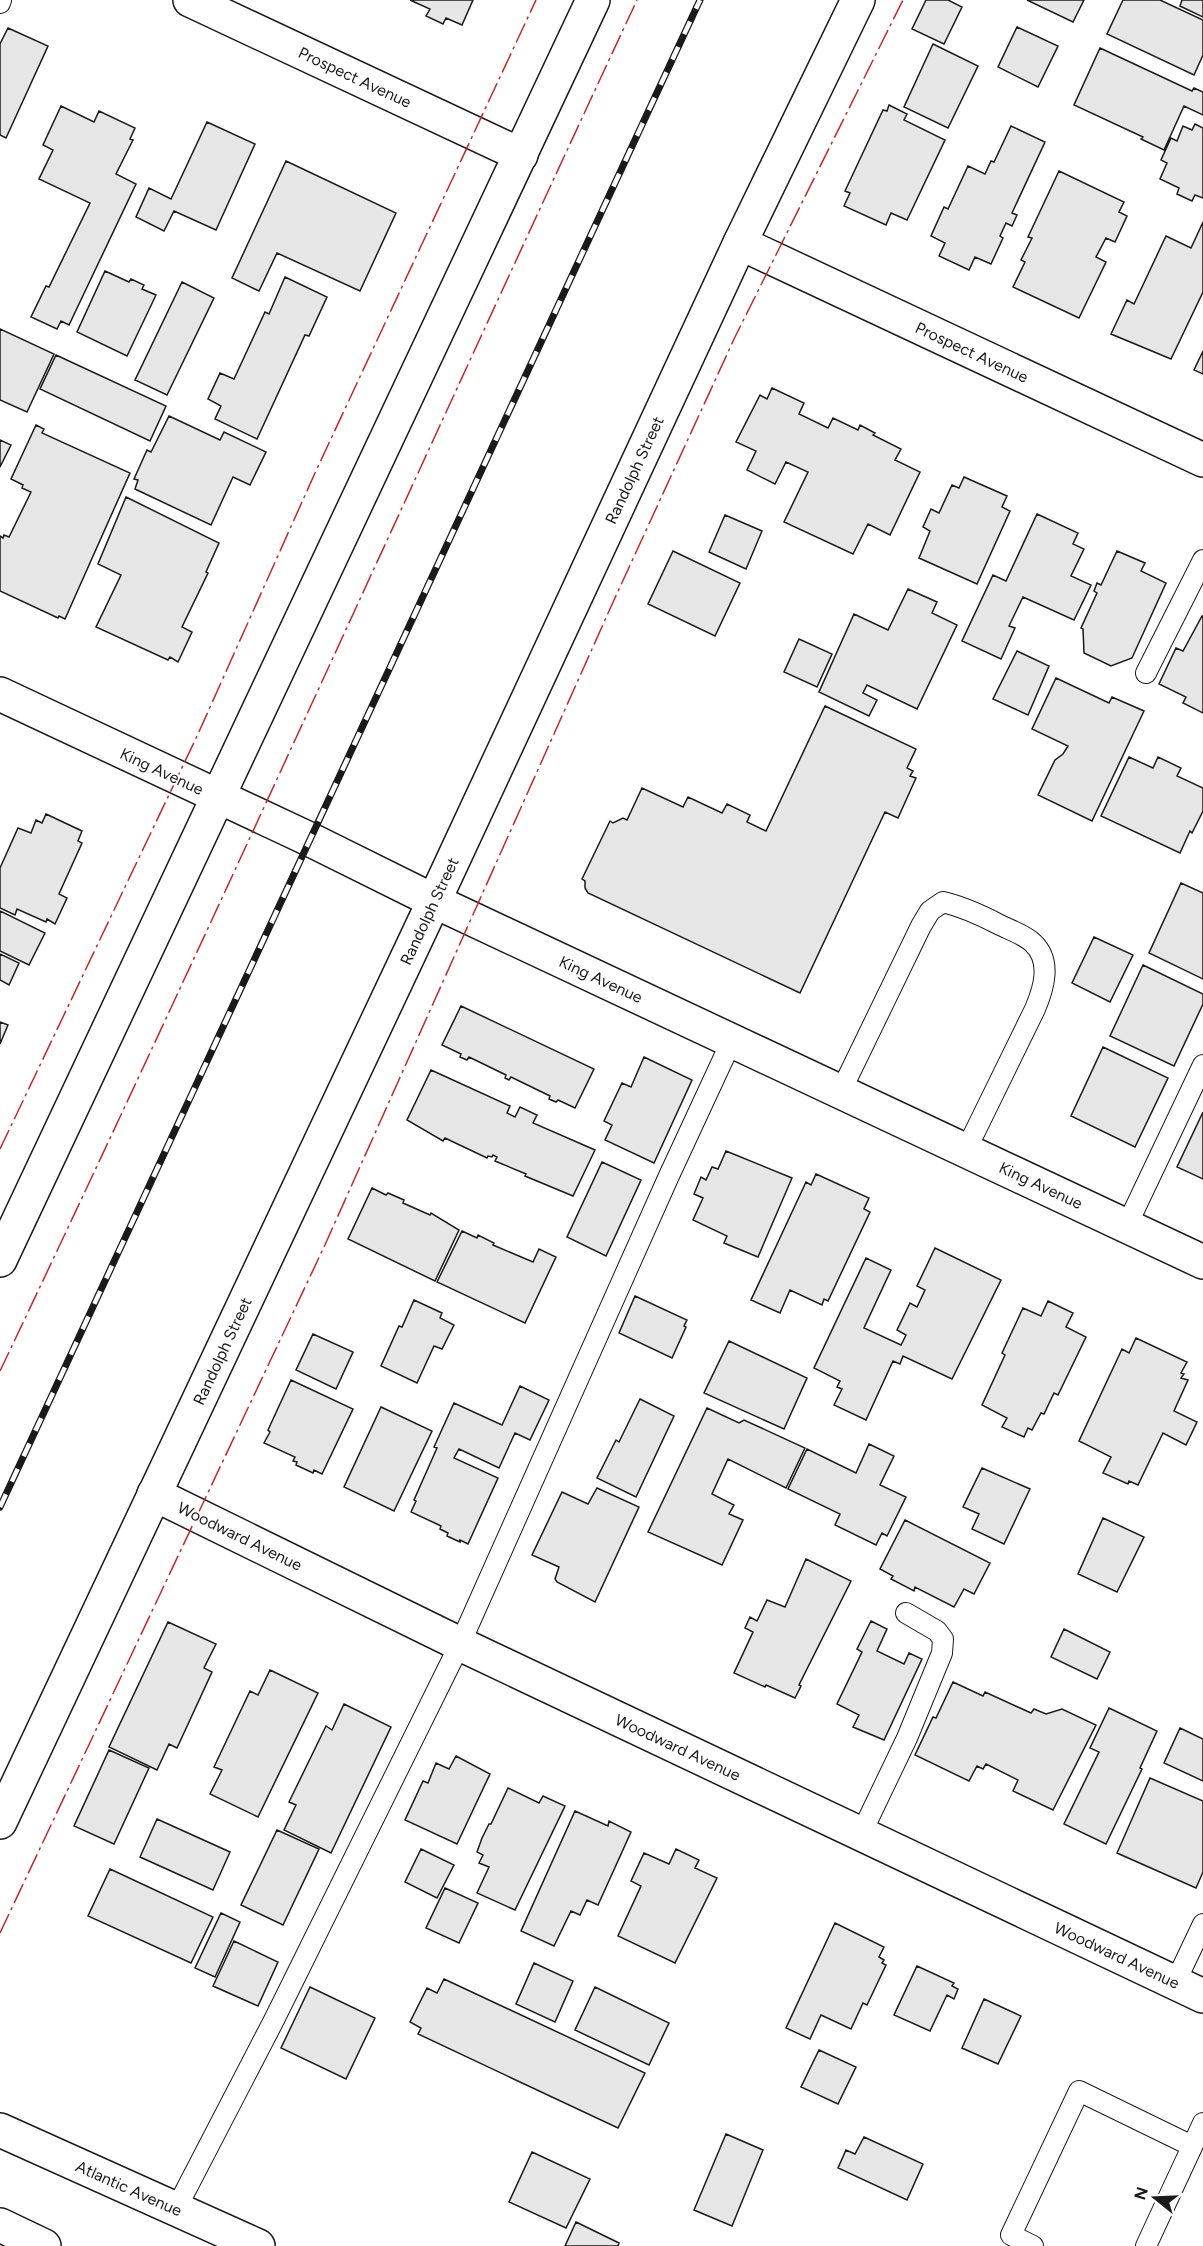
<svg xmlns="http://www.w3.org/2000/svg" width="1203" height="2246" font-family="Figtree,sans-serif">
	<style>
		.building { fill: #e6e6e6; stroke: #1a1a1a; stroke-width: 1.5 }
		.lines { fill: none; stroke-linecap: round; stroke-linejoin: round }
		.lane-casing { stroke: #1a1a1a; stroke-width: 22 }
		.street-casing { stroke: #1a1a1a; stroke-width: 36 }
		.secondary-casing { stroke: #1a1a1a; stroke-width: 36 }
		.primary-casing { stroke: #1a1a1a; stroke-width: 36 }
		.lane { stroke: #fff; stroke-width: 20 }
		.street { stroke: #fff; stroke-width: 33 }
		.secondary { stroke: #fff; stroke-width: 33 }
		.primary { stroke: #fff; stroke-width: 33 }
		.rail-casing { stroke: #1a1a1a; stroke-width: 7 }
		.rail { stroke: #fff; stroke-width: 4.5; stroke-dasharray: 14; stroke-linecap: butt }
		.power { stroke: #c62828; stroke-width: 1.5; stroke-dasharray: 21 4.5 3 4.5; stroke-linecap: butt }
		.labels { text-anchor: middle; stroke-width: 4.5; stroke-linejoin: round; paint-order: stroke }
		.street-label { font-size: 16px; fill: #1a1a1a; stroke: #fff }
	</style>
	<rect width="100%" height="100%" fill="#fff"/>
	<!-- building -->
	<path class="building" d="M410 0H473L462 25 446 18 443 24 426 16 430 9Z
		M926 0H948L962 7 944 44 912 29Z
		M1027 0H1084L1073 22Z
		M1123 0H1160L1203 20V55L1194 75 1107 34Z
		M1182 0H1203V17L1180 6Z
		M1017 27 1058 46 1038 87 998 67Z
		M8 28 48 46 6 138 0 135V44Z
		M933 44 978 66 948 128 904 107Z
		M1100 48 1192 91 1194 88 1203 92V115L1184 106 1164 150 1141 139 1143 137 1074 105Z
		M889 105 907 114 904 120 945 140 907 220 891 213 886 225 844 206 850 193 845 191 883 110 887 111Z
		M61 106 94 122 99 111 135 128 130 139 133 140 116 174 136 184 69 325 61 321 57 329 31 317 46 286 49 287 90 203 39 179 53 150 43 145Z
		M207 122 255 144 216 230 174 211 164 231 136 217 149 188 171 199Z
		M1195 124 1203 128V198L1195 195 1192 201 1177 194 1179 188 1160 179 1167 163 1161 160 1171 138 1177 141 1183 126 1192 130Z
		M1011 126 1045 142 1012 213 1017 215 1012 226 1006 223 1000 236 1003 238 991 264 975 257 969 270 939 256 945 243 931 236 944 207 948 209 968 166 985 174 991 161 994 162Z
		M286 161 396 213 360 291 277 253 259 291 232 278Z
		M1059 171 1124 202 1119 212 1127 216 1115 242 1106 238 1096 257 1106 262 1079 318 1013 287 1025 262 1021 260 1032 238 1028 237Z
		M1203 222V292L1171 359 1111 334 1127 300 1134 304 1166 236 1191 248Z
		M105 271 129 282 131 279 144 285 142 289 156 295 127 356 77 332Z
		M285 277 327 297 309 336 305 335 257 439 215 419 221 406 208 399 220 373 234 379 265 312 269 314Z
		M182 282 214 298 167 395 135 380Z
		M0 329 54 354 27 412 0 400Z
		M1203 351V374L1194 370Z
		M56 355 166 406 150 441 40 389Z
		M772 388 804 403 799 414 828 428 833 418 858 430 860 425 875 433 873 435 901 449 895 460 920 472 890 535 868 524 853 554 784 522 808 472 786 462 775 484 747 470 756 451 736 442 760 395 767 399Z
		M169 416 220 440 224 432 266 452 250 485 233 477 211 525 135 489 138 480 134 479 147 450 151 452Z
		M36 425 44 429 42 433 130 473 65 619 59 616 58 618 0 591V536L3 538 4 535 9 537 31 492 22 488 23 485 11 479Z
		M0 440 11 445 0 467Z
		M964 477 1007 496 1002 507 1010 511 977 584 919 558 930 531 923 527 931 509 939 513 952 485 959 488Z
		M126 497 219 543 206 572 208 573 182 627 192 632 178 662 170 657 168 660 96 627 121 575 98 564Z
		M1037 514 1078 533 1073 544 1084 549 1071 576 1091 585 1074 620 1023 597 1009 626 1015 628 1001 659 962 641 993 575 1006 581Z
		M725 515 762 531 746 569 709 552Z
		M673 551 740 583 715 636 648 604Z
		M1117 551 1145 563 1141 571 1166 583 1132 658 1111 666 1084 653 1083 629 1081 628 1097 593 1094 591 1097 583 1101 585Z
		M908 589 937 602 932 613 957 625 917 709 867 685 863 693 877 700 869 716 819 692 854 614 888 630Z
		M1202 616H1203V713L1183 703 1186 697 1159 684 1176 648 1183 651Z
		M799 639 832 654 817 687 784 672Z
		M1017 651 1049 666 1028 715 993 699Z
		M1056 678 1109 703 1112 697 1144 711 1092 821 1038 795 1055 760 1063 754 1068 746 1032 729Z
		M825 706 916 749 907 768 913 771 910 776 916 778 898 818 885 812 800 993 588 893 585 888V881L582 879 610 821 613 823 623 818 627 820 642 788 683 807 688 797 722 813 727 804 750 815 747 822 766 831Z
		M1129 757 1153 768 1158 757 1181 768 1177 776 1203 788V811L1192 833 1190 831 1180 853 1101 816Z
		M46 814 82 831 78 841 82 843 59 894 67 898 55 924 47 919 46 922 17 909 15 915 0 908V868L18 828 31 833 36 820 42 823Z
		M1181 883 1203 893V979L1149 953Z
		M0 911 45 933 29 965 0 951Z
		M1094 937 1133 955 1110 1002 1072 983Z
		M0 954 19 963 9 985 0 980Z
		M1143 965 1203 994V1004L1174 1066 1110 1036Z
		M461 1006 594 1069 575 1108 558 1100 556 1102 549 1099 550 1096 511 1077 509 1080 505 1078 506 1075 469 1057 467 1060 460 1057 461 1054 442 1045Z
		M0 1022 8 1025 0 1044Z
		M1103 1047 1168 1078 1135 1147 1071 1116Z
		M644 1057 692 1080 654 1163 605 1140 612 1125 604 1121 622 1083 631 1087Z
		M431 1070 510 1106 507 1113 515 1117 520 1107 537 1115 533 1123 595 1150 573 1196 525 1176 526 1174 495 1161 497 1157 493 1155 492 1157 488 1156 487 1158 445 1138 443 1141 407 1120Z
		M1203 1112V1179L1177 1167Z
		M726 1151 792 1178 758 1257 724 1243 727 1236 693 1220 703 1198 694 1194 701 1177 706 1180 712 1167 718 1169Z
		M602 1162 641 1180 606 1256 567 1237Z
		M816 1174 869 1198 864 1209 870 1212 828 1301 824 1299 822 1305 790 1290 780 1313 751 1300 806 1182 811 1185Z
		M372 1188 386 1195 388 1193 404 1200 403 1203 430 1215 431 1213 459 1230 435 1281 348 1239Z
		M462 1231 477 1238 478 1235 494 1243 493 1245 533 1262 539 1249 556 1257 525 1323 437 1282Z
		M935 1248 1001 1280 952 1379 903 1356 900 1364 893 1361 866 1420 834 1405 842 1389 837 1387 840 1381 814 1368 866 1258 891 1270 864 1328 901 1345 906 1335 897 1330 910 1303 917 1307 925 1290 917 1286Z
		M635 1296 687 1320 684 1326 686 1327 672 1358 619 1333Z
		M414 1300 442 1313 440 1318 454 1325 442 1349 434 1346 417 1383 381 1366 399 1326 402 1327Z
		M1048 1301 1073 1313 1066 1327 1086 1337 1058 1395 1054 1393 1044 1414 1041 1413 1032 1430 1028 1428 1024 1437 1002 1427 1007 1418 982 1405 1005 1355 1002 1353 1023 1308 1041 1316Z
		M313 1334 353 1352 336 1389 296 1370Z
		M1136 1338 1187 1362 1181 1373 1184 1374 1181 1378 1188 1380 1174 1411 1197 1422 1186 1445 1163 1433 1138 1485 1129 1481 1128 1484 1103 1473 1111 1457 1079 1441 1122 1349 1129 1353Z
		M729 1341 807 1378 784 1429 704 1393Z
		M291 1380 353 1409 322 1474 314 1470 313 1473 296 1465 297 1462 293 1461 295 1457 264 1443 270 1432 268 1430Z
		M520 1386 549 1400 530 1440 515 1433 499 1468 459 1449 454 1458 498 1478 468 1544 460 1540V1542L447 1536 448 1533 440 1529 441 1526 411 1512 416 1501 414 1500 437 1448 434 1447 454 1403 502 1425Z
		M640 1399 674 1416 636 1497 597 1478 616 1440 619 1442Z
		M381 1407 432 1431 394 1511 344 1487Z
		M707 1408 739 1423 744 1420 805 1448 786 1488 728 1459 712 1494 734 1505 729 1514 743 1520 722 1565 648 1532Z
		M869 1444 894 1456 880 1485 906 1497 887 1536 882 1533 876 1545 835 1525 840 1514 788 1489 807 1449 856 1473Z
		M982 1468 1030 1489 1004 1544 972 1529 979 1514 963 1507Z
		M597 1488 639 1507 595 1602 557 1582 555 1579 559 1567 532 1555 562 1492 588 1504Z
		M1103 1518 1144 1537 1117 1592 1078 1574Z
		M905 1520 990 1563 974 1594 964 1589 954 1607 915 1587 914 1591 891 1579 893 1576 880 1569Z
		M806 1559 851 1581 799 1685 801 1686 795 1698 766 1685 765 1687 734 1673 753 1632 745 1628 750 1617 757 1621 767 1600 785 1607Z
		M871 1621 887 1629 877 1651 904 1664 909 1653 922 1659 884 1740 853 1727 859 1715 837 1704 862 1652 857 1649Z
		M168 1622 216 1644 204 1668 212 1672 177 1748 169 1744 157 1770 109 1747Z
		M1064 1629 1110 1652 1097 1679 1051 1657Z
		M270 1670 318 1693 258 1817 210 1794 222 1770 214 1767 250 1691 258 1695Z
		M953 1682 983 1696 985 1692 1031 1713 1034 1709 1046 1714 1062 1709 1096 1725 1053 1810 1013 1791 1018 1780 986 1764 983 1769 977 1766 969 1781 915 1755 933 1717 936 1718Z
		M344 1704 391 1727 331 1853 284 1830 296 1805 289 1802 326 1726 332 1730Z
		M1109 1708 1157 1731 1140 1768 1142 1769 1106 1844 1064 1824 1099 1752 1090 1748Z
		M1180 1728 1203 1739V1781L1164 1763Z
		M109 1750 149 1768 114 1844 74 1826Z
		M456 1756 490 1774 457 1844 405 1820 423 1781 428 1783 436 1763 449 1769Z
		M1150 1778 1203 1801V1872L1196 1888 1117 1853Z
		M508 1788 539 1803 543 1796 565 1806 515 1910 477 1893 489 1867 479 1863 483 1855 477 1852 482 1838 489 1824H491Z
		M575 1811 608 1826 609 1821 631 1832 598 1905 587 1900 580 1915 571 1911 554 1946 521 1931Z
		M157 1819 230 1852 213 1890 140 1857Z
		M277 1830 319 1849 283 1925 241 1905Z
		M421 1849 454 1865 437 1898 405 1882Z
		M676 1849 699 1860 695 1868 717 1878 675 1963 618 1936 641 1886 631 1881 644 1853 669 1864Z
		M110 1869 213 1917 191 1963 88 1916Z
		M445 1888 478 1903 459 1943 426 1928Z
		M221 1913 240 1922 215 1977 195 1968Z
		M835 1923 884 1947 879 1957 884 1960 882 1963 886 1965 867 2005 863 2003 851 2029 821 2015 810 2039 786 2028Z
		M234 1941 278 1962 258 2006 213 1986Z
		M534 1963 573 1981 555 2022 516 2004Z
		M917 1966 954 1983 952 1986 958 1989 954 1999 947 1995 930 2031 894 2015Z
		M444 1979 645 2073 618 2128 418 2034 421 2028 410 2022 427 1988 437 1993Z
		M310 1987 375 2018 346 2079 281 2048Z
		M595 1987 669 2023 649 2065 575 2030Z
		M984 1999 1021 2016 998 2064 962 2048Z
		M819 2050 856 2067 838 2104 801 2087Z
		M726 2134 763 2150 732 2226 694 2210Z
		M864 2137 923 2164 907 2200 838 2168 846 2150 855 2154Z
		M532 2152 590 2179 566 2228 509 2202Z
		M576 2222 619 2243 618 2246H565Z"/>
	<g class="lines">
		<!-- lane casing -->
		<g class="lane-casing">
			<path id="lane" d="M0 3 1 0
				M1146 673 1203 560
				M841 1091 921 926 930 911 943 902C964 907 981 915 1000 925 1010 930 1025 935 1033 943 1052 961 1044 988 1035 1009L966 1150
				M1127 1225 1203 1065
				M861 1834 907 1738 942 1653 943 1639 937 1631 906 1613
				M1175 1983 1203 1924
				M176 2209 274 2020 460 1644 668 1178 732 1040
				M1033 2246 1011 2235 1079 2091 1192 2146
				M1146 2246 1203 2123"/>
		</g>
		<!-- street casing -->
		<g class="street-casing">
			<path id="street" d="M190 0 521 155
				M740 243 1203 460
				M0 694 309 839 434 901 1203 1262
				M154 1494 460 1644 1203 1996"/>
		</g>
		<!-- secondary casing -->
		<g class="secondary-casing">
			<path id="secondary" d="M0 1260 593 0
				M0 1822 434 901 740 243 858 0"/>
		</g>
		<!-- primary casing -->
		<g class="primary-casing">
			<path id="primary" d="M0 2130 258 2246
				M0 2225 44 2246"/>
		</g>
		<!-- lane -->
		<use href="#lane" class="lane"/>
		<!-- street -->
		<use href="#street" class="street"/>
		<!-- secondary -->
		<use href="#secondary" class="secondary"/>
		<!-- primary -->
		<use href="#primary" class="primary"/>
		<!-- rail casing -->
		<g class="rail-casing">
			<path id="rail" d="M0 1507 700 0"/>
		</g>
		<!-- rail -->
		<use href="#rail" class="rail"/>
		<!-- power -->
		<path class="power" d="M0 1149 198 734 315 473 536 0
			M0 1371C217 916 424 456 637 0
			M0 1933 324 1247 614 600 735 337 903 0"/>
	</g>
	<g class="labels">
		<!-- street labels -->
		<g class="street-label">
			<text transform="translate(355 77) rotate(25)" y="6">Prospect Avenue</text>
			<text transform="translate(972 352) rotate(25)" y="6">Prospect Avenue</text>
			<text transform="translate(634 470) rotate(-65)" y="6">Randolph Street</text>
			<text transform="translate(162 771) rotate(25)" y="6">King Avenue</text>
			<text transform="translate(429 911) rotate(-65)" y="6">Randolph Street</text>
			<text transform="translate(601 979) rotate(25)" y="6">King Avenue</text>
			<text transform="translate(1041 1185) rotate(25)" y="6">King Avenue</text>
			<text transform="translate(222 1351) rotate(-65)" y="6">Randolph Street</text>
			<text transform="translate(240 1536) rotate(26)" y="6">Woodward Avenue</text>
			<text transform="translate(678 1747) rotate(25)" y="6">Woodward Avenue</text>
			<text transform="translate(1117 1955) rotate(25)" y="6">Woodward Avenue</text>
			<text transform="translate(129 2188) rotate(24)" y="6">Atlantic Avenue</text>
		</g>
	</g>
	<!-- north arrow -->
	<g transform="translate(1155 2198) rotate(288)" stroke="#ffffff" stroke-width="4.5" paint-order="stroke">
	<path d="M0-4.5L10 22L0 15L-10 22Z" fill="#1a1a1a"/>
	<text y="-9" font-size="16" font-weight="bold" text-anchor="middle" fill="#1a1a1a">N</text>
	</g>
</svg>
